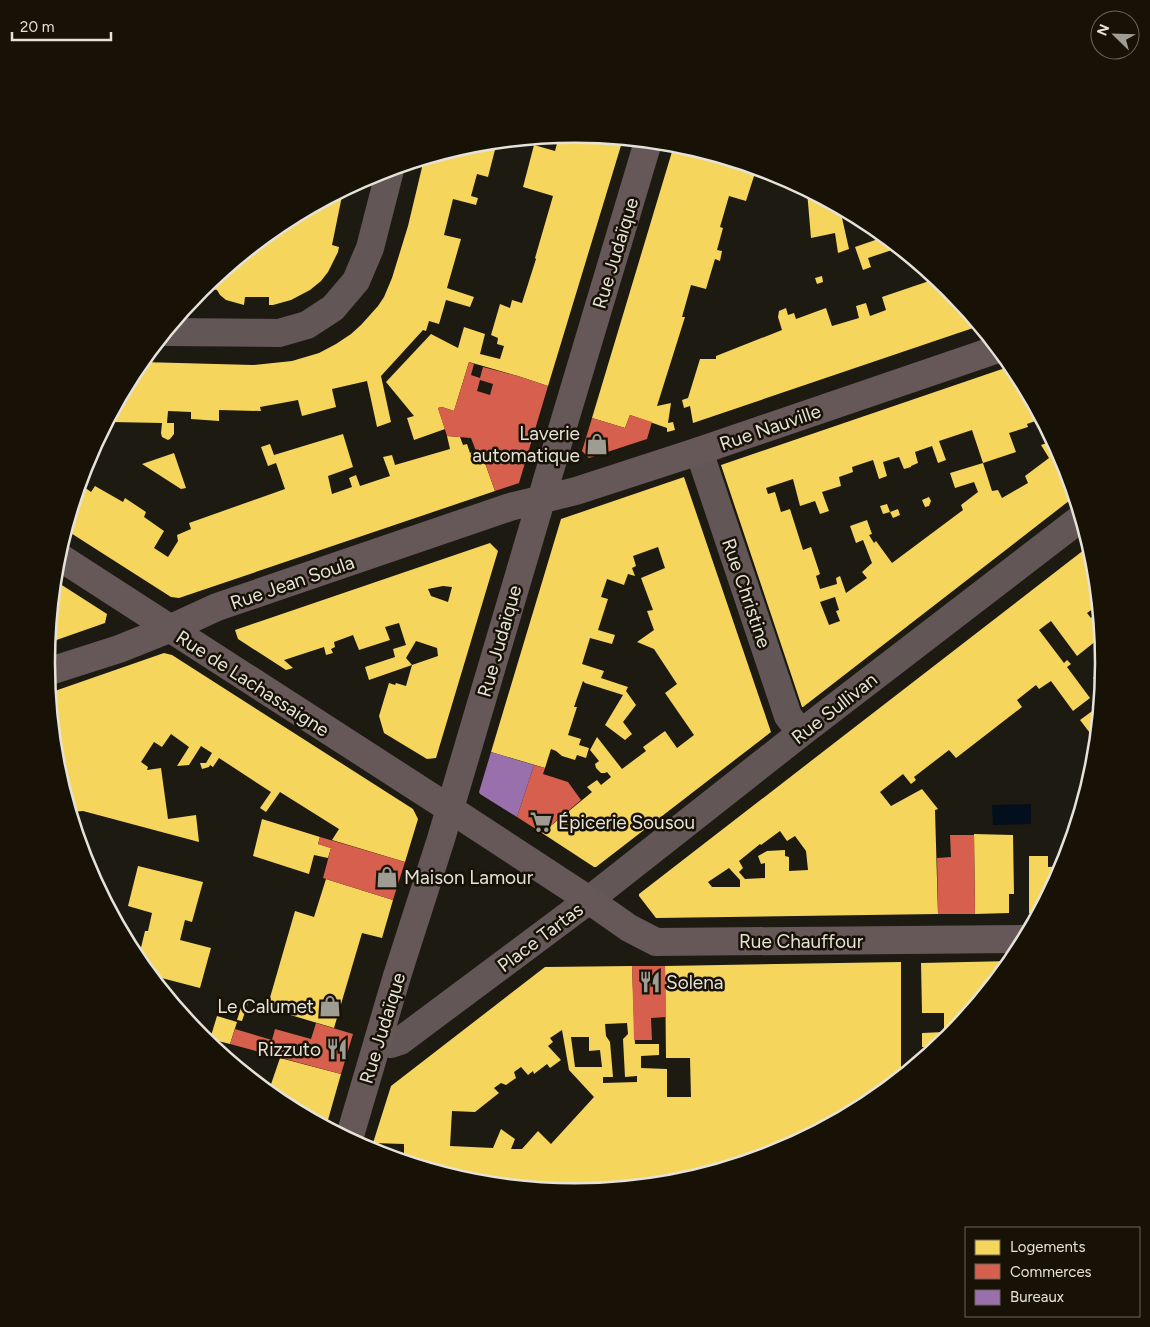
<svg xmlns="http://www.w3.org/2000/svg" width="1150" height="1327" font-family="Figtree,sans-serif">
	<style>
		.water { fill: #030f1c }
		.homes { fill: #f6d55c; fill-rule: evenodd }
		.shops { fill: #d6604d; fill-rule: evenodd }
		.offices { fill: #9970ab }
		.lines { fill: none; stroke-linecap: round; stroke-linejoin: round }
		.street { stroke: #635657; stroke-width: 28 }
		.secondary { stroke: #665759; stroke-width: 28 }
		.labels { text-anchor: middle; stroke-width: 5; stroke-linejoin: round; paint-order: stroke }
		.street-label { font-size: 19px; fill: #e5e2d9; stroke: #181206 }
		.poi-label { font-size: 19px; fill: #e5e2d9; stroke: #181206; text-anchor: end }
		.rim { fill: none; stroke: #e5e2d9; stroke-width: 2.5 }
	</style>
	<rect width="100%" height="100%" fill="#1d1a12"/>
	<!-- water -->
	<path class="water" d="M1031 804V824L993 825 992 805Z"/>
	<!-- homes -->
	<path class="homes" d="M575 135 623 139 548 386 518 376 469 362 454 411 442 407 438 408 445 429 414 440 407 418 414 416 386 382 431 334 458 348 464 327 485 334 480 354 500 359 504 346 497 344 498 338 491 335 500 304 510 308 512 300 522 303 536 259 535 258 553 196 523 187 534 145 555 151 559 136Z
		M497 142 488 177 477 174 471 196 478 198 476 205 453 199 444 235 461 239 447 288 474 297 470 307 446 300 439 324 429 321 426 331 423 330 381 376 391 422 377 427 367 381 332 389 336 407 302 416 298 400 260 407 261 411 219 410V421L191 419V412L168 411 167 423H174V434L170 439 168 440 162 437 161 433 162 423 111 422 115 408 136 370 142 362 253 365 292 361 319 353 336 344 351 334 361 325 378 306 384 297 392 278 408 226 424 159 472 145Z
		M674 145 749 166V168L756 170 746 201 729 196 720 227 723 228 717 250 722 251 720 261 715 259 706 289 691 285 682 317H685L657 406 671 403 668 423 673 422 675 430 667 432V428L630 415 625 428 592 418Z
		M343 191 332 245 339 247 338 252 328 272 321 281 310 290 291 300 273 305H269V297H245L244 305 226 300 220 295 217 290 204 287 281 224Z
		M807 191 840 209 849 249 838 253 835 233 811 238Z
		M884 237 893 244 895 249 868 258 871 267 863 270 855 247Z
		M822 276 823 282 817 284 815 278Z
		M935 279 949 290 979 326 693 423 690 406 684 408 682 400 688 398 700 359H716V356L782 330 778 317 779 311 786 308 788 315 794 313 796 319 826 308 832 326 859 318 856 306 866 303 870 316 886 310 882 297Z
		M1011 366 1015 370 1041 419 1027 424 1028 427 1009 433 1016 452 983 463 972 430 939 441 946 460 938 463 932 446 915 452 918 463 911 466V467L904 469 899 457 883 462 887 476 879 479 873 460 852 467 853 472 839 477 841 486 822 492 829 511 820 514 815 501 800 506 793 479 766 488 768 494 775 492 781 512 790 509 803 550 811 547 820 574 816 576 820 589 837 584 836 578 840 576 846 593 867 578 862 572 872 563 863 540 856 543 850 526 867 520 872 534 869 535 874 543 876 541 892 563 963 510 961 505 978 492 974 482 955 488 950 473 983 463 992 491 998 490 1002 498 1028 483 1025 476 1049 458 1041 445 1053 441 1064 461 1074 497 803 707H802L721 465ZM835 597 839 610 836 611 840 621 829 625 820 602Z
		M343 434 353 467 328 476 332 494 352 487 349 478 356 475 360 486 390 476 383 457 392 455 395 465 450 449 447 436 460 437 463 445 467 444 470 453 480 449 495 491 179 598 171 597 66 530 80 484 91 492 95 486 123 502 125 498 146 512 144 517 164 531 154 548 168 557 178 541 177 535 191 529 189 523 285 489 276 463 268 466 261 447 270 444 274 455Z
		M174 453 186 488 181 489 142 464Z
		M684 477 771 732 596 867H594L542 833 592 792 587 787 597 780 601 785 611 777 607 772 605 773H601L596 768 595 764 599 761 590 750 597 737 622 769 646 751 643 747 665 731 677 748 694 735 665 693 677 684 654 649 637 642 654 630 647 611 653 610 641 578 665 568 658 547 633 556 636 566 632 568 635 576 628 574 624 585 607 579 601 597 608 599 598 630 615 635 612 644 590 638 582 664 604 671 601 678 628 687 626 691 636 705 623 722 632 734 625 740 605 725 623 695 585 683 583 681 576 701 574 707H577L568 735 581 739 579 745 589 748 586 758 577 755 575 760 562 756 556 751 551 749 545 768 491 752 561 519Z
		M929 497 931 501 929 506 925 507 922 500Z
		M887 504 890 512 883 514 880 506Z
		M898 509 900 515 893 518 890 512Z
		M490 543 498 551 436 758 427 759 384 733 379 716 389 683 395 685 396 683 406 686 412 665 369 680 365 667 395 657 393 649 406 645 399 623 385 627 390 640 359 650 353 635 334 642 335 647 331 649 333 653 326 655 324 647 284 660 293 668 286 670 238 639 235 630ZM443 586 452 587 448 602 431 596 428 589ZM416 641 437 648 438 656 412 665 406 658Z
		M1089 546 1094 561 1097 595 1091 599 1097 606 1087 613 1091 618 1095 614 1099 620 1095 624 1101 631V637L1077 656 1051 621 1039 630 1064 663 1067 660 1071 664 1067 667 1090 698 1073 711 1051 681 1039 689 1036 685 1017 700 1022 707 956 758 949 750 914 777 916 780 911 784 903 774 880 792 891 806 922 789 938 809 935 810 938 914 656 918 639 896V894ZM780 831 787 841 795 836 806 851 808 870 789 871V857L785 856V850L767 851 758 856 761 864 765 863V878L745 879 739 872 743 868 739 861 760 844 761 845ZM729 868 740 880V887H712L708 882Z
		M54 580 107 614 105 623 48 643Z
		M164 653 172 655 413 809 418 819 405 862 332 840 339 829 280 792 266 812 260 808 271 792 219 758 213 767 210 765 209 767 202 769 200 763H206L212 753 201 746 189 765 177 766 189 747 171 734 162 747 154 742 141 762 148 767 147 770 161 768 168 819 196 815 199 842 83 811 70 812 56 766 49 693Z
		M1103 670 1102 686 1101 689 1093 678Z
		M1095 709 1099 715 1096 741 1080 720Z
		M262 819 320 837 318 844 331 848 328 858 314 855 309 874 253 856Z
		M974 834 1013 835 1014 894H1009V913L975 914Z
		M1029 856H1048V867L1064 866 1038 913H1029Z
		M138 866 203 882 192 922 185 920 180 940 211 948 200 988 150 975 138 960 145 931H148L152 913 128 906Z
		M326 879 393 900 382 938 362 933 334 1028 267 1008 295 911 314 917Z
		M1011 961 969 1013H965V1017L949 1038 937 1047H922V1033L944 1032V1013H922L921 963Z
		M901 962V1071H908L869 1103 777 1152 678 1182 575 1192 489 1184V1177L451 1176 404 1161V1144L373 1143 391 1086 545 967 632 966 635 1044H659V1055L641 1056V1068L667 1069V1097H691L690 1058H666L665 966ZM627 1023 628 1034 623 1039 625 1077 637 1076V1082L603 1083V1077H613L610 1042 606 1036 605 1024ZM562 1030 569 1070 594 1097 551 1144 538 1131 522 1149H511L515 1139 501 1129 493 1148 450 1146 452 1111 475 1112 499 1093 494 1088 501 1083 506 1085 516 1078 514 1072 521 1067 528 1075 533 1071 534 1074 547 1064 550 1068 561 1060 548 1046 553 1042 550 1038ZM571 1037H589V1051L600 1050 602 1067H575Z
		M243 1001 248 1003 242 1021 237 1020Z
		M217 1016 237 1022 230 1044 210 1039Z
		M280 1058 341 1074 326 1127 281 1103 268 1093Z"/>
	<!-- shops -->
	<path class="shops" d="M469 362 474 364 471 375 480 378 483 367 518 376 548 386 519 483 495 491 480 449 476 451 471 438 447 436 438 408 442 407 454 411ZM480 380 493 384 490 395 477 391Z
		M630 415 652 422 647 439 589 458 582 451 592 418 625 428Z
		M534 765 545 768 543 774 568 782 581 800 542 833 517 817Z
		M950 835H974L975 914H938L937 858 951 857Z
		M320 837 405 862 393 900 323 878 331 848 318 844Z
		M632 966H665L666 1017 651 1018 652 1040H634Z
		M316 1023 353 1034 341 1074 230 1044 235 1029 272 1040 275 1029 311 1039Z"/>
	<!-- offices -->
	<path class="offices" d="M491 752 534 765 517 817 480 794 479 792Z"/>
	<g class="lines">
		<!-- street -->
		<path class="street" d="M167 332 279 333 307 325 333 308 356 281 370 248 390 170
			M699 451 788 716 801 733
			M378 1041 391 1044 400 1041 589 900 801 733 1081 518"/>
		<!-- secondary -->
		<path class="secondary" d="M58 556 450 809 589 900 629 928 656 942 1024 939
			M47 672 119 649 169 629 217 607 510 507 576 491 699 451 998 349
			M349 1139 397 976 441 839 555 453 648 142"/>
	</g>
	<!-- icons -->
	<defs>
		<g id="shop-bare" transform="scale(1.725)"><path d="M-5-2.5h2.3a2.7 3.5 0 0 1 5.4 0H5L5.5 6h-11ZM-1.5-2.5h3a1.5 2.3 0 0 0-3 0Z" fill="#9f9c93" stroke="#181206" stroke-width="2.5" paint-order="stroke"/></g>
		<g id="supermarket-bare" transform="scale(1.725)"><path d="M-6-5.5h2.5l.6 2H6L4.5 2H-2.5L-4.4-4H-6ZM-1.5 3.2a1.3 1.3 0 1 0 .1 0ZM3 3.2a1.3 1.3 0 1 0 .1 0Z" fill="#9f9c93" stroke="#181206" stroke-width="2.5" paint-order="stroke"/></g>
		<g id="restaurant-bare" transform="scale(1.725)"><path d="M-5-6h1v4h1v-4h1v4h1v-4h1v5L-1.5 .5V6h-2V.5L-5-1ZM5-6V6H3V1.5H1.5Q1.5-4 5-6Z" fill="#9f9c93" stroke="#181206" stroke-width="2.5" paint-order="stroke"/></g>
	</defs>
	<g fill-rule="evenodd">
		<use href="#shop-bare" x="597" y="444"/>
		<use href="#supermarket-bare" x="541" y="822"/>
		<use href="#shop-bare" x="387" y="877"/>
		<use href="#restaurant-bare" x="650" y="982"/>
		<use href="#shop-bare" x="330" y="1006"/>
		<use href="#restaurant-bare" x="337" y="1049"/>
	</g>
	<g class="labels">
		<!-- street labels -->
		<g class="street-label">
			<text transform="translate(615 253) rotate(-73)" y="7">Rue Judaïque</text>
			<text transform="translate(770 427) rotate(-19)" y="7">Rue Nauville</text>
			<text transform="translate(292 582) rotate(-19)" y="7">Rue Jean Soula</text>
			<text transform="translate(747 593) rotate(71)" y="7">Rue Christine</text>
			<text transform="translate(499 641) rotate(-74)" y="7">Rue Judaïque</text>
			<text transform="translate(253 683) rotate(33)" y="7">Rue de Lachassaigne</text>
			<text transform="translate(834 708) rotate(-38)" y="7">Rue Sullivan</text>
			<text transform="translate(540 937) rotate(-37)" y="7">Place Tartas</text>
			<text x="801" y="948">Rue Chauffour</text>
			<text transform="translate(382 1028) rotate(-73)" y="7">Rue Judaïque</text>
		</g>
		<!-- poi labels -->
		<g class="poi-label">
			<text x="580" y="440">Laverie<tspan x="580" dy="22">automatique</tspan></text>
			<text x="558" y="829" text-anchor="start">Épicerie Sousou</text>
			<text x="404" y="884" text-anchor="start">Maison Lamour</text>
			<text x="666" y="989" text-anchor="start">Solena</text>
			<text x="314" y="1013">Le Calumet</text>
			<text x="321" y="1056">Rizzuto</text>
		</g>
	</g>
	<!-- crop -->
	<path d="M0 0H1150V1327H0ZM55 663a520 520 0 1 1 1040 0a520 520 0 1 1-1040 0Z" fill="#181206" fill-rule="evenodd"/>
	<path class="rim" d="M55 663a520 520 0 1 1 1040 0a520 520 0 1 1-1040 0Z"/>
	<!-- legend -->
	<rect x="965" y="1227" width="175" height="90" fill="#181206" stroke="#6a655a"/>
	<rect x="975" y="1240" width="25" height="15" fill="#f6d55c" stroke="#6a655a"/>
	<text x="1010" y="1252" font-size="15" fill="#e5e2d9">Logements</text>
	<rect x="975" y="1264" width="25" height="15" fill="#d6604d" stroke="#6a655a"/>
	<text x="1010" y="1277" font-size="15" fill="#e5e2d9">Commerces</text>
	<rect x="975" y="1290" width="25" height="15" fill="#9970ab" stroke="#6a655a"/>
	<text x="1010" y="1302" font-size="15" fill="#e5e2d9">Bureaux</text>
	<!-- north arrow -->
	<g transform="translate(1115 35) rotate(293)"><circle r="24" fill="#181206" stroke="#6a655a"/>
	<path d="M0-4L9 19L0 12L-9 19Z" fill="#9f9c93"/>
	<text y="-8" font-size="14" font-weight="bold" text-anchor="middle" fill="#e5e2d9">N</text>
	</g>
	<!-- scale -->
	<path d="M12 32v8h99v-8" fill="none" stroke="#e5e2d9" stroke-width="2.5"/>
	<text x="20" y="32" font-size="15" fill="#e5e2d9" stroke="#181206" stroke-width="4" paint-order="stroke">20 m</text>
</svg>
